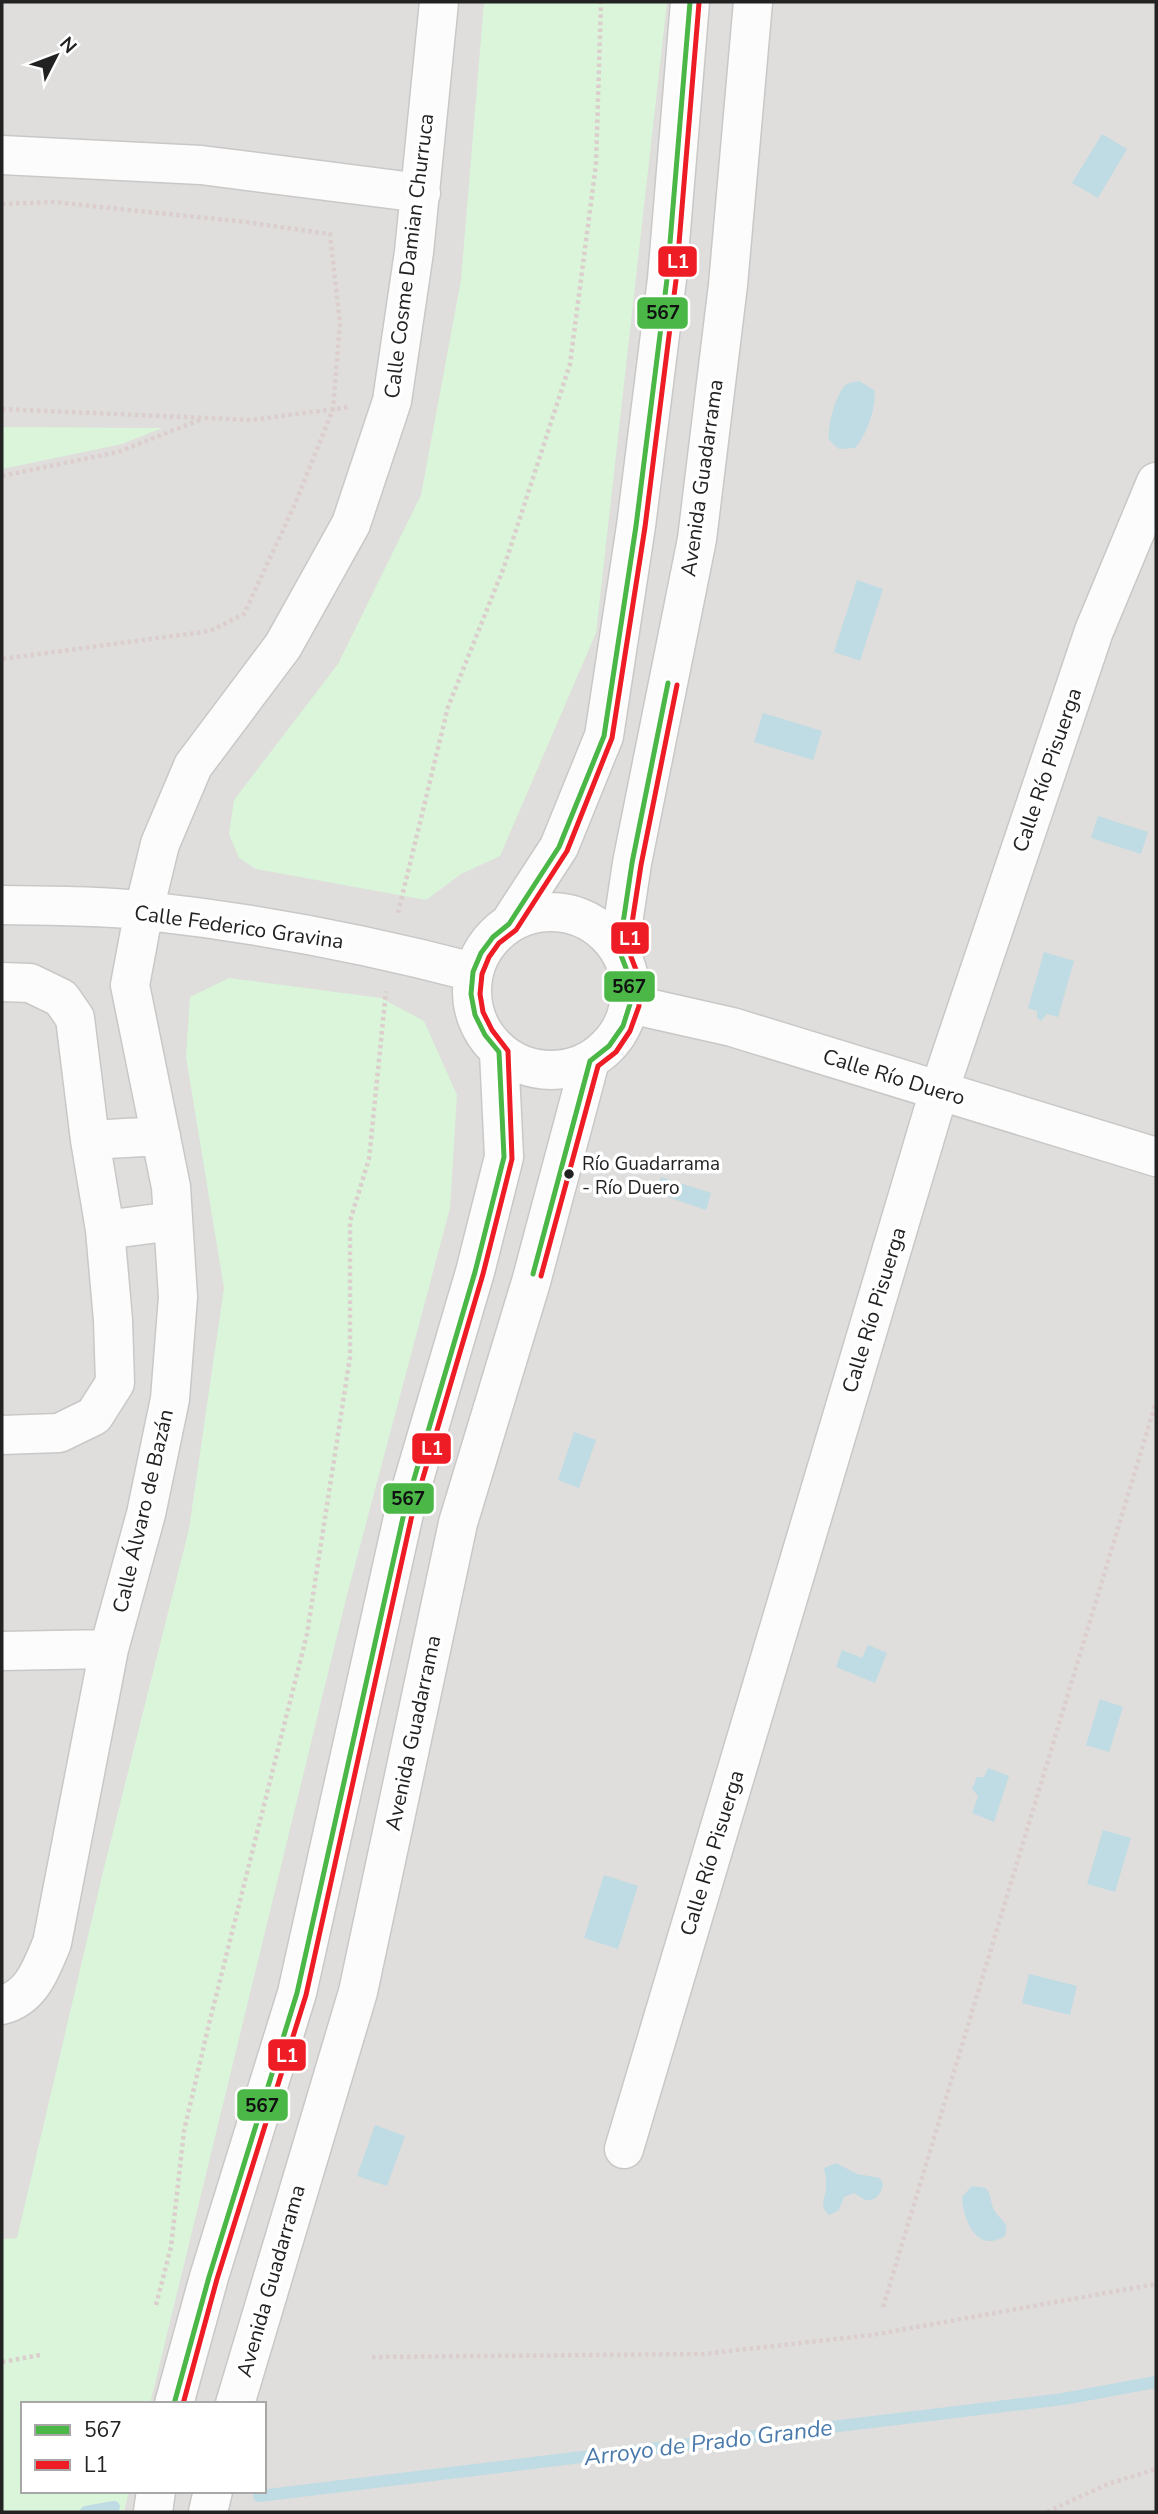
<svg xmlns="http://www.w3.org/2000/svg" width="1158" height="2514" font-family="'Nunito Sans',sans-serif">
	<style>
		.residential { fill: #dfdedc; fill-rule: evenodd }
		.park { fill: #daf5da }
		.water { fill: #bfdbe3 }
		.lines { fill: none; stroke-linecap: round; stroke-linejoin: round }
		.stream { stroke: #bfdbe3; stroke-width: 12 }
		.minor-casing { stroke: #c9c8c7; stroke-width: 41 }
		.path { stroke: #dccecd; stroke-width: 4.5; stroke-dasharray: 3.5 3.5; stroke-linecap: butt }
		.minor { stroke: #fdfcfc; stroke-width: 38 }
		.bus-1-casing { stroke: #fff; stroke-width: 10 }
		.bus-2-casing { stroke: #fff; stroke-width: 10 }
		.bus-1 { stroke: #4ab747; stroke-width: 5 }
		.bus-2 { stroke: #ee1c25; stroke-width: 5 }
		.bus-dot { fill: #222; stroke: #fff; stroke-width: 2.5 }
		.labels { text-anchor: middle; stroke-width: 7; stroke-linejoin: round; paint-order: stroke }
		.bus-label { font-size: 19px; fill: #222; stroke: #fff; text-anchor: start }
		.street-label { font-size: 21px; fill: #222; stroke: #fff }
		.water-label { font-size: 23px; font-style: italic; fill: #4a7aab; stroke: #fff }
		.line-badge { stroke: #fff; stroke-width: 2.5 }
		.badge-label { font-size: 19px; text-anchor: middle; font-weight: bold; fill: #fff }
		.pale-badge-label { font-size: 19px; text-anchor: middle; font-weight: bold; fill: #111 }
	</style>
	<rect width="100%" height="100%" fill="#f0eeeb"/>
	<!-- residential -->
	<path class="residential" d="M2 2H1156V2512H2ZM23 2404H264V2491H23Z"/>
	<!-- park -->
	<path class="park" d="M484 2H667L596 633 500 856 461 874 426 900 256 869 239 858 229 834 234 800 338 664 421 495 461 280Z
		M2 427 162 428 122 444 2 469Z
		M229 978 381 998 424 1021 457 1095 450 1208 347 1595 150 2404H23V2491H129L124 2512H2V2239L17 2238 103 1872 189 1529 224 1288 186 1057 190 997Z"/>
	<!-- water -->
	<path class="water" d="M1102 134 1127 149 1098 198 1072 183Z
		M859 381 874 390C877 406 867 435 855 448L839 449 829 440C827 428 835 398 843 388 846 383 853 382 859 381Z
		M857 580 883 589 860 661 834 652Z
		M763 713 822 731 813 760 754 742Z
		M1098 816 1148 832 1141 854 1091 838Z
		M1044 952 1074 961 1058 1017 1047 1014 1041 1021 1037 1018V1011L1028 1008Z
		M661 1177 711 1193 706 1210 656 1193Z
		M574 1432 596 1440 579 1488 558 1480Z
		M868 1645 887 1653 875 1683 836 1667 842 1650 862 1658Z
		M1100 1699 1123 1707 1109 1752 1086 1745Z
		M988 1768 1009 1776 994 1822 972 1813 978 1796 972 1789 977 1777H984Z
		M1103 1830 1131 1838 1115 1892 1087 1884Z
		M604 1875 638 1886 618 1949 584 1938Z
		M1029 1974 1077 1986 1070 2015 1022 2003Z
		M375 2125 405 2136 387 2186 357 2176Z
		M836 2163 857 2174 880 2178 883 2184C881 2194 876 2201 865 2200L854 2193 844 2197 839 2210 829 2215C818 2206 826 2198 826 2187 827 2181 825 2174 824 2168Z
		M972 2186 986 2188C992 2195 990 2202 994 2210 1000 2221 1010 2221 1005 2236 977 2254 963 2220 962 2197Z"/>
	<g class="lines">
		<!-- stream -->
		<path class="stream" d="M259 2496 1063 2399 1156 2382
			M86 2512 114 2507"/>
		<!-- minor casing -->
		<g class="minor-casing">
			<path id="minor" d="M2 155 201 165 421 193
				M2 905C49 906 99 905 147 911 257 923 366 944 473 972
				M472 991a79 79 0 1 1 158 0a79 79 0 1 1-158 0Z
				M509 924 559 847 604 736 636 526 667 279 690 2
				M619 950 632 863 697 539 728 285 753 2
				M2 982 30 983 61 998 75 1018 90 1140 161 1136
				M630 1004 732 1027 1156 1157
				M90 1140 105 1230
				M2 1435 59 1433 94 1416 115 1383 113 1320 105 1230 173 1221
				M2 1651 109 1649
				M2 2005C32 1997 41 1969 52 1943L109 1649 146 1514 170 1399 178 1297 171 1187 130 985 144 910 160 844 193 766 283 646 351 524 392 401 414 252 439 2
				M624 2149 939 1091 1094 631 1156 482
				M174 2404 209 2277 297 1993 404 1513 475 1272 504 1157 499 1052
				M235 2404 358 1992 458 1523 531 1282 590 1061
				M153 2512 156 2491
				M208 2512 213 2491"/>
		</g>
		<!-- path -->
		<path class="path" d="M2 204 54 202 245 222 330 234 340 324 333 409 295 504 244 614 210 631 2 659
			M2 409 251 420 350 407
			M2 476 118 452 202 419
			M398 913 448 707 504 567 570 364 596 164 601 2
			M156 2305 171 2247 184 2131 209 2024 307 1634 350 1357V1221L369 1159 386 991
			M883 2307 1156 1402
			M372 2357 703 2354 872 2335 1156 2284
			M2 2362 40 2355
			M1047 2512 1108 2484 1156 2469"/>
		<!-- minor -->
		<use href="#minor" class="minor"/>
		<!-- bus-1 casing -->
		<g class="bus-1-casing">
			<path id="bus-1" d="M533 1274 590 1061 609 1046 623 1026 630 1004 629 976 619 950 632 863 668 683
				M174 2404 209 2277 297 1993 404 1513 475 1272 504 1157 499 1052 485 1035 475 1015 471 994 473 972 481 953 493 937 509 924 559 847 604 736 636 526 667 279 690 2"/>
		</g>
		<!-- bus-2 casing -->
		<g class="bus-2-casing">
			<path id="bus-2" d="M541 1276 598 1066 616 1052 630 1031 639 1006 638 975 628 949 641 865 677 685
				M183 2404 217 2279 306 1995 412 1515 483 1274 512 1159 508 1051 492 1030 483 1012 480 994 482 974 489 957 499 943 516 930 567 851 612 738 645 527 676 280 699 3"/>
		</g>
		<!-- bus-1 -->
		<use href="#bus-1" class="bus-1"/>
		<!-- bus-2 -->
		<use href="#bus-2" class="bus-2"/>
	</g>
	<!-- markers -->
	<circle class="bus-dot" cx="569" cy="1174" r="6"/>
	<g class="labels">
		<!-- bus labels -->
		<g class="bus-label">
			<text x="582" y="1170">Río Guadarrama<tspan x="582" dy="24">- Río Duero</tspan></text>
		</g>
		<!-- street labels -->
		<g class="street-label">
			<text transform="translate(409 256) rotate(-83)" y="7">Calle Cosme Damian Churruca</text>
			<text transform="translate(702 478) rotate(-82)" y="7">Avenida Guadarrama</text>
			<text transform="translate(1047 770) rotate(-71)" y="7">Calle Río Pisuerga</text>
			<text transform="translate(239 927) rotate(8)" y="7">Calle Federico Gravina</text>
			<text transform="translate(894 1077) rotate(17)" y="7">Calle Río Duero</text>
			<text transform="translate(874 1310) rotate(-73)" y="7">Calle Río Pisuerga</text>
			<text transform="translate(143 1511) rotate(-77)" y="7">Calle Álvaro de Bazán</text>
			<text transform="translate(413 1733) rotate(-78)" y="7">Avenida Guadarrama</text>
			<text transform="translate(712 1853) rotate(-73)" y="7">Calle Río Pisuerga</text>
			<text transform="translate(271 2281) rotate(-74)" y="7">Avenida Guadarrama</text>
		</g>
		<!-- water labels -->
		<g class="water-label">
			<text transform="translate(708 2442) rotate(-7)" y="8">Arroyo de Prado Grande</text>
		</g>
	</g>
	<g class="line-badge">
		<rect x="657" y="245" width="41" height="33" rx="7" fill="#ee1c25"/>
		<rect x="636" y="296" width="53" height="34" rx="7" fill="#4ab747"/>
		<rect x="610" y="921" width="40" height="34" rx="7" fill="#ee1c25"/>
		<rect x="603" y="970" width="53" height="33" rx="7" fill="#4ab747"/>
		<rect x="411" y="1432" width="41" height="33" rx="7" fill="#ee1c25"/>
		<rect x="382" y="1482" width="53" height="33" rx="7" fill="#4ab747"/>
		<rect x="267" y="2038" width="40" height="34" rx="7" fill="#ee1c25"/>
		<rect x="236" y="2088" width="53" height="34" rx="7" fill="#4ab747"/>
	</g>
	<g class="badge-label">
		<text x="678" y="268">L1</text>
		<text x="630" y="945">L1</text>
		<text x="432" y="1455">L1</text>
		<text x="287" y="2062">L1</text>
	</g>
	<g class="pale-badge-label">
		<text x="663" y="319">567</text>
		<text x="629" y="993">567</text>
		<text x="408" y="1505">567</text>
		<text x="262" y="2112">567</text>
	</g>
	<!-- border -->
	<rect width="1158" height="2514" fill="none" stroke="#222222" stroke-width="7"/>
	<!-- legend -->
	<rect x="21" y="2402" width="245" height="91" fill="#ffffff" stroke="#a7a7a7" stroke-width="2"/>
	<rect x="35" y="2425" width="35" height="10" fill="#4ab747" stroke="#a7a7a7" stroke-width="2"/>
	<text x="84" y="2437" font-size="21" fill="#222222">567</text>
	<rect x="35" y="2460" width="35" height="10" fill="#ee1c25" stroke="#a7a7a7" stroke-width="2"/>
	<text x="84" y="2472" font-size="21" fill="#222222">L1</text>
	<!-- north arrow -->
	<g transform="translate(56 56) rotate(48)" stroke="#ffffff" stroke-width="5" paint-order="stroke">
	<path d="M0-5L12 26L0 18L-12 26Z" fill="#222222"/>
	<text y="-10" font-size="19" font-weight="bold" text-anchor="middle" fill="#222222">N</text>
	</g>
</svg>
